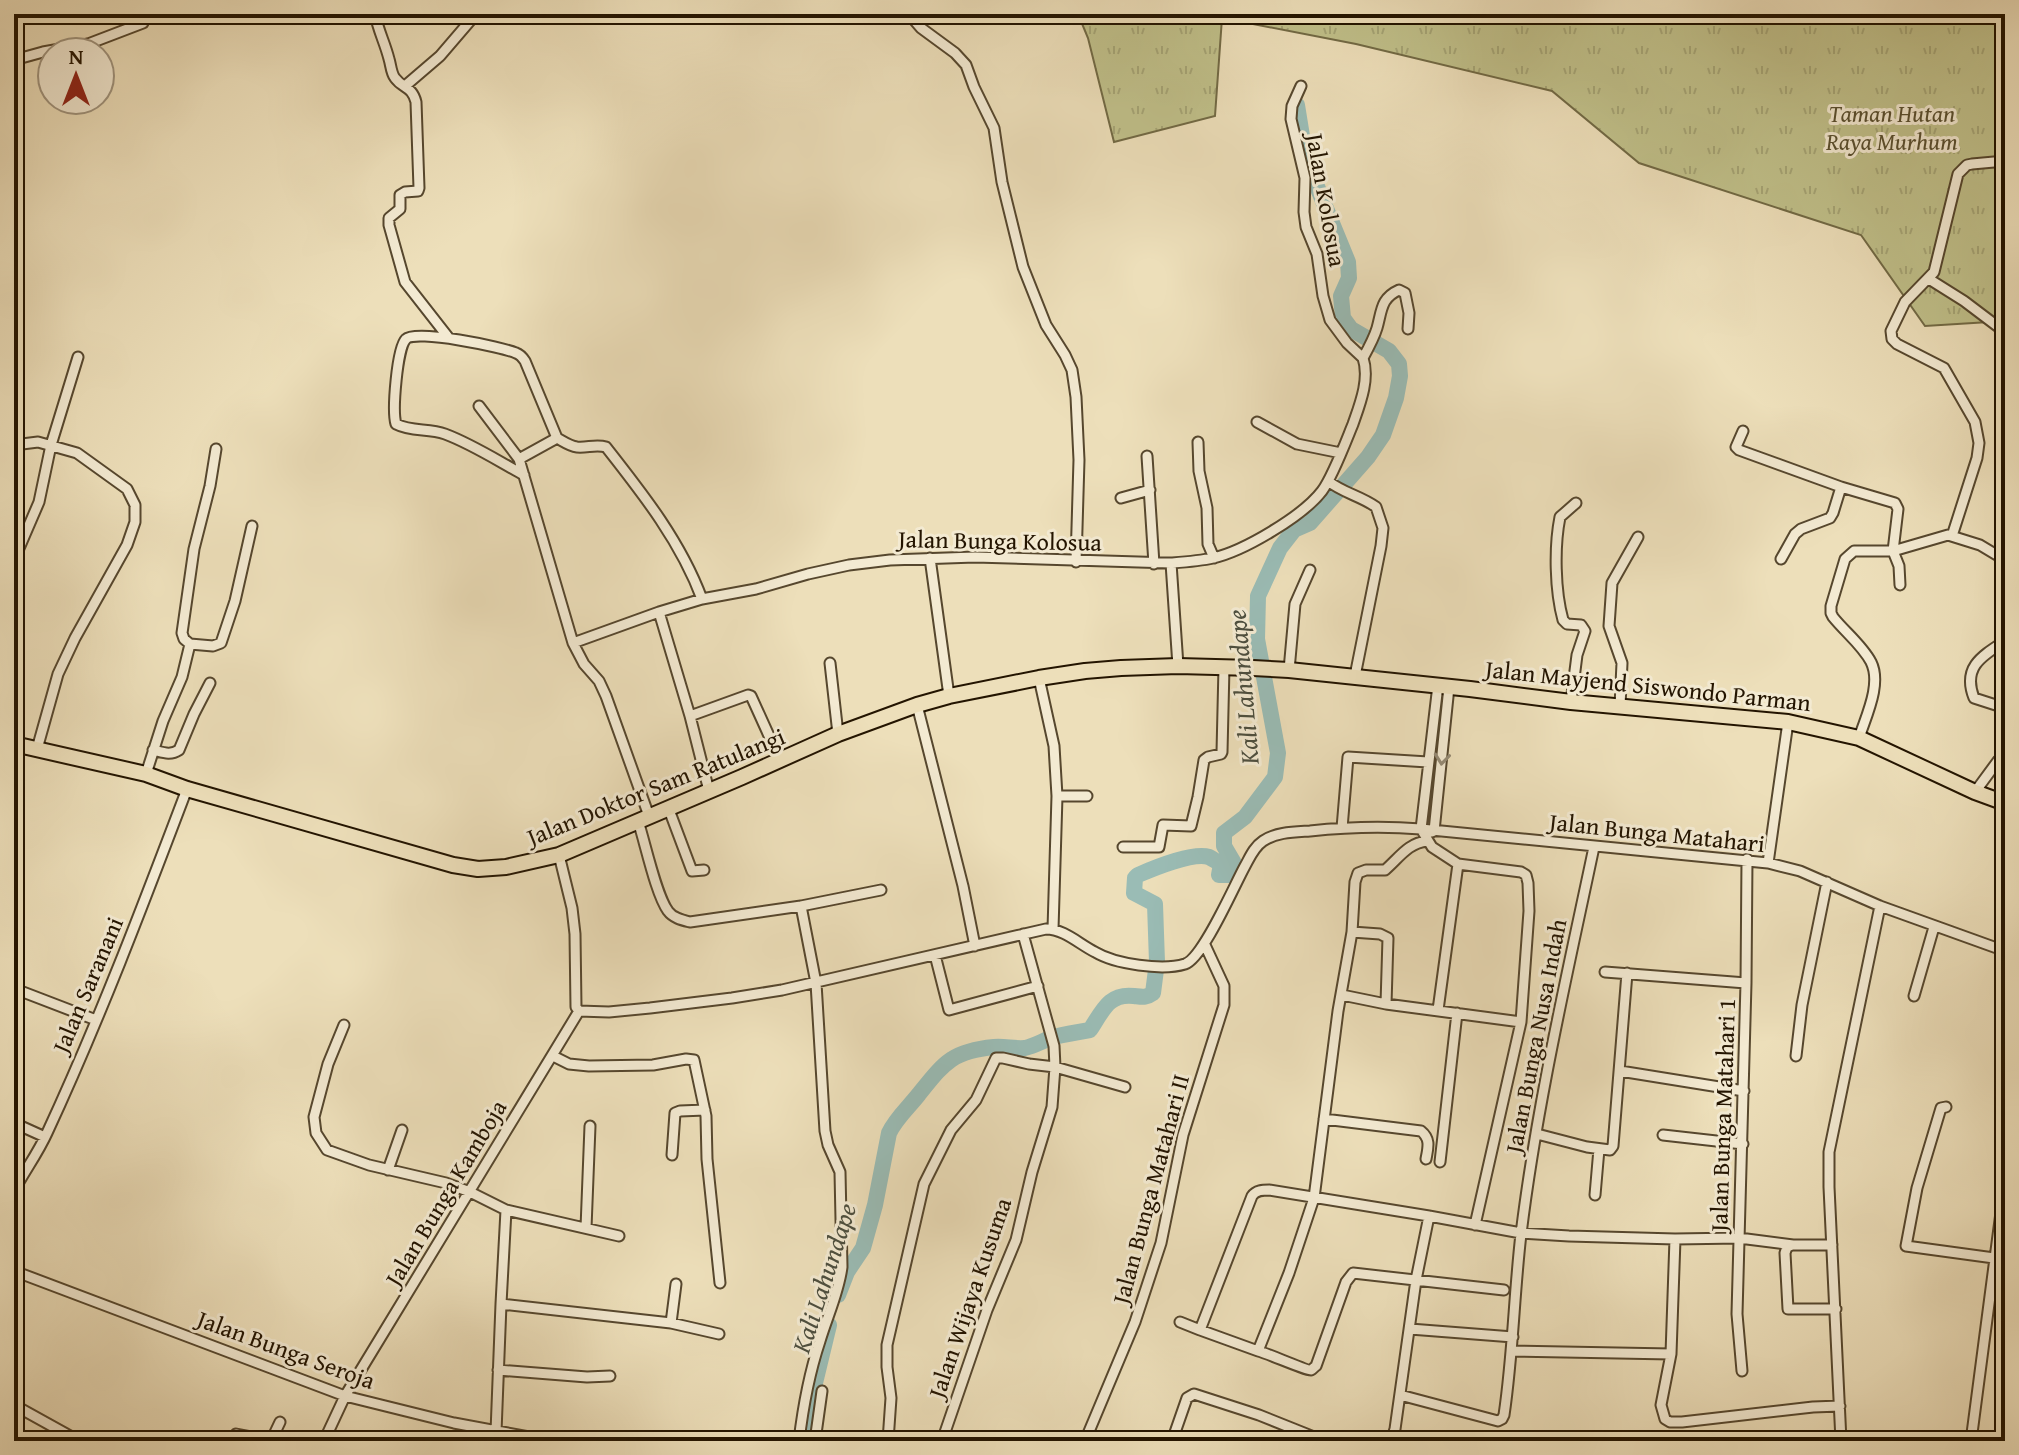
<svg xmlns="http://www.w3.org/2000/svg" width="2019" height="1455" font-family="'Gentium Book Plus',serif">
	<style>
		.park { fill: url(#park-tufts); stroke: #726a45; stroke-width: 2 }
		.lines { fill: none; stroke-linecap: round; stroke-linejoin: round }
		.river { stroke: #9abcb5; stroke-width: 16 }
		.minor-casing { stroke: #56472e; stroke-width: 13 }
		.major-casing { stroke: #231400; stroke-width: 16 }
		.highway-casing { stroke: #231400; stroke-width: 18 }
		.minor { stroke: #f3ead2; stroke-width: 9 }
		.major { stroke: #eddfba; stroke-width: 12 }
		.highway { stroke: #eddfba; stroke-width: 14 }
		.oneway { stroke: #958a74 }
		.labels { text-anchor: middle; stroke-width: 6; stroke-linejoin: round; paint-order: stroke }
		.park-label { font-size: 24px; font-style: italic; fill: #5a5030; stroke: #f3ead2 }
		.street-label { font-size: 24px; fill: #231400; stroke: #f3ead2 }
		.water-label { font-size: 26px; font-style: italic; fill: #4d4f3f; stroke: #f3ead2 }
	</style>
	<defs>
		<pattern id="park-tufts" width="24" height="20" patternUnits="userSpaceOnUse" patternTransform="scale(2)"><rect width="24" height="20" fill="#c0c08a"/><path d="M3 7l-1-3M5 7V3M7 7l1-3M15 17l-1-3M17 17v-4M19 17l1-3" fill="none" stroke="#a5a475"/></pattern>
	</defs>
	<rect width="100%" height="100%" fill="#eddfba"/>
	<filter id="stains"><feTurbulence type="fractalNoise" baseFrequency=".0025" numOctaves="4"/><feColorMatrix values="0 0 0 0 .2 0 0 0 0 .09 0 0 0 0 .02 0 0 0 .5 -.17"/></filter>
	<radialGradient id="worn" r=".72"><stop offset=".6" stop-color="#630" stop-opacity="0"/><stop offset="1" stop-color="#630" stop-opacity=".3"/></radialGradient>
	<!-- park -->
	<path class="park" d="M1078 14H2005V321L1925 326 1861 235 1639 163 1552 91 1356 44 1222 18 1215 116 1114 142 1088 38Z"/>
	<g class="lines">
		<!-- river -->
		<path class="river" d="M838 1295 847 1272 863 1248 875 1205 889 1133C896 1118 909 1107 919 1094 944 1063 952 1051 994 1047 1005 1046 1014 1049 1025 1048 1035 1046 1044 1040 1054 1037 1066 1034 1078 1032 1090 1030 1103 1010 1109 993 1134 996 1143 997 1146 998 1153 993L1157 962 1155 904 1134 893 1135 878 1138 875C1154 868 1193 852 1209 857 1213 859 1217 862 1221 864L1219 875H1230L1234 863 1224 846V833L1245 817 1275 777 1278 753 1257 639 1258 596 1280 548 1294 530 1310 523 1368 457 1383 435 1396 398 1400 376 1399 364 1389 351 1351 329 1343 318 1341 296 1349 278 1348 262 1316 184 1309 152 1302 136 1297 105
			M805 1441 814 1387 829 1325"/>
		<!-- minor casing -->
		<g class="minor-casing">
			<path id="minor" d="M375 14C378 30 385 43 389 59 391 65 391 73 395 78 403 89 412 86 416 102L419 188 418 191 405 192 400 195V209L389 218V225L405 282 448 337
				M909 14 921 28 955 53 966 65 974 87 994 128 1002 182 1023 267 1046 325 1065 355 1072 370 1076 397 1079 460 1076 562
				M14 60 43 52 88 44 143 23
				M405 86 440 56 476 14
				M1301 86 1292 106 1291 119 1305 178 1304 212 1306 227 1317 254 1323 296 1330 320 1347 343 1363 358
				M1929 279 1964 301 2005 332
				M1363 358C1368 349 1374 338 1377 328 1382 310 1381 298 1399 290L1405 293 1409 313 1408 329
				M479 406 519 459
				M1257 422 1297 444 1341 453
				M1743 431 1736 447 1739 450 1841 487
				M557 438C563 441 569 446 577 447 587 448 596 444 606 447 643 494 681 542 702 599
				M1198 442 1199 471 1207 508 1208 544 1214 558
				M14 445 38 442 77 453 127 489 135 505V522L127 545 75 638 58 674 37 749
				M1147 456 1154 564
				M524 475C498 461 472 444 445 434 429 428 411 432 396 424 392 411 397 348 406 339 415 329 502 347 516 353 519 354 523 358 525 361L557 438 519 459 573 643 584 664 599 681 606 696 649 816
				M1328 481C1343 493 1361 496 1376 507L1383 528 1381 546 1355 676
				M1121 498 1150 490
				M1952 536 1977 458 1979 443 1975 422 1944 368 1897 344 1892 339 1891 331 1905 302 1934 272 1958 174 1967 165 1972 164 2005 161
				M930 558 949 696
				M1781 559 1795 534 1801 529 1830 518 1833 513 1841 487 1895 503 1898 509 1893 551 1948 535 1980 545 2005 560
				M14 560 39 502 51 445 78 357
				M659 612 702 599 756 589 808 574 849 565 890 560 975 557 1171 563
				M2005 641C1982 656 1962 667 1974 698L2005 708
				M573 643 659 612 690 716 709 791
				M190 644 213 646 221 643 235 601 252 526
				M830 663 838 734
				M1178 666 1171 563C1185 562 1200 561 1213 558 1244 551 1303 516 1322 491 1333 476 1346 441 1353 424 1360 404 1370 379 1363 358
				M1289 670 1295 604 1310 570
				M1039 678 1054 746 1057 796H1087
				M1571 702 1577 655 1585 631 1581 625 1567 624 1563 620C1555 591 1554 547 1560 517L1576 503
				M917 705 963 886 975 946
				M1620 706 1622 663 1609 626 1612 583 1638 537
				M690 716 748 695 751 696 780 760
				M1859 738C1866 716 1882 684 1871 662 1862 645 1845 632 1833 617L1831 613V606L1845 559 1854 551H1893L1899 566 1900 585
				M153 750C162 752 170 756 179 750L194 714 210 683
				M146 774 163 721 182 677 190 644 184 639 182 633 194 549 210 486 216 449
				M1975 792 2000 758 2005 742
				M668 807 692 871 704 870
				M638 821C645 842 656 895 668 911 673 918 682 920 690 922L801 906 816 983 825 1131 828 1145 840 1172 842 1267C839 1292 827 1317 820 1341 809 1374 803 1407 799 1441
				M1342 828 1348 757 1428 762
				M1432 832 1434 831 1449 687
				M1427 841C1408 843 1399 858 1385 870H1366L1358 873 1355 882 1352 932 1338 1011 1314 1198 1289 1273 1258 1351 1200 1330 1252 1196C1256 1190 1263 1190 1269 1190L1429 1216 1521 1233 1569 1236 1675 1239 1739 1238 1793 1245H1832
				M1123 847H1159L1163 825 1191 826 1198 797 1204 760 1208 757 1221 754 1222 752 1224 667
				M559 855 572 908 575 934 576 1007 579 1011
				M1768 863 1788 722
				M1458 864 1521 872 1526 875 1528 883 1529 911 1521 1022 1475 1225
				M801 906 881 890
				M1053 929 1057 796
				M1352 932 1380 934 1388 938 1386 1004
				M935 955 949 1010 1038 986
				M1605 972 1746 983
				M23 992 96 1020
				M1342 995 1386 1004 1521 1022
				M1914 996 1934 927
				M1438 1010 1458 864 1432 847 1421 829 1438 685
				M579 1011 609 1012 650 1008 732 998 782 990 1046 929C1064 929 1079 944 1095 952 1115 964 1162 971 1185 964 1203 958 1234 886 1245 866 1250 857 1254 847 1263 841 1276 832 1295 832 1310 831 1348 827 1383 826 1421 829L1768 863 1800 871 1880 906 2005 951
				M344 1025 328 1064 314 1117 316 1133 327 1150 369 1165 446 1183 470 1192 506 1210 619 1236
				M553 1056 569 1064 589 1066 653 1065 686 1059 694 1060 706 1116 707 1159 720 1283
				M1796 1056 1802 1005 1827 882
				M1620 1071 1744 1091
				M1946 1107 1941 1108 1917 1188 1906 1246 1994 1258
				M1324 1119 1421 1131C1431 1139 1428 1148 1426 1159
				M14 1123 45 1137
				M1537 1134 1587 1147 1610 1150 1613 1146 1627 973
				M1663 1135 1743 1144
				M672 1155 675 1113 680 1111 705 1110
				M1440 1162 1457 1013
				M388 1170 402 1130
				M14 1191C24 1172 38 1153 47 1133 99 1021 143 905 187 789
				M1595 1195 1599 1149
				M506 1210 501 1304 671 1323 719 1334
				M586 1228 590 1126
				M1675 1239 1671 1354 1661 1405 1665 1419 1670 1422H1682L1813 1407 1840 1406
				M1792 1245 1787 1247 1785 1253 1788 1309H1836
				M14 1271 345 1396 454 1423 551 1441
				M1180 1322 1200 1330
				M671 1323 676 1284
				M1410 1329 1513 1337
				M1258 1351C1267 1353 1307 1371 1311 1370 1313 1369 1314 1367 1316 1366L1346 1282 1353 1273 1504 1290
				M1511 1351 1671 1354
				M498 1370 587 1377 610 1376
				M1742 1371 1737 1314 1746 983 1747 859
				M1400 1395 1498 1421 1502 1419 1504 1415C1513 1355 1514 1294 1521 1234 1537 1104 1567 975 1594 847
				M14 1405 79 1441
				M496 1432 501 1304
				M236 1434 271 1441
				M271 1441 280 1422
				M324 1441 345 1396 579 1011
				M815 1441 822 1391
				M888 1441 891 1398 887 1367V1345L924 1184 951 1130 976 1100 996 1058H1003L1029 1064 1055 1067 1125 1087
				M942 1441 987 1310 1016 1240 1032 1172 1052 1107 1055 1067 1054 1046 1023 934
				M1085 1441 1135 1322 1161 1243 1183 1135 1224 1005V986L1205 945
				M1172 1441 1187 1398 1194 1394 1259 1415 1324 1441
				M1391 1441 1395 1429 1416 1280 1429 1216
				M1841 1441 1829 1187V1152L1880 906
				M1971 1441 2005 1182"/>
		</g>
		<!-- major casing -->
		<g class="major-casing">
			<path id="major" d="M1994 1441 2005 1437"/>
		</g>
		<!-- highway casing -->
		<g class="highway-casing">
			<path id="highway" d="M14 744 146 774 187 789 453 865 478 869 506 867 559 855 742 777 838 734 917 705 949 696 1039 678 1085 671 1121 668 1178 666 1253 668 1289 670 1470 689 1571 702 1788 722 1859 738 1975 792 2005 803"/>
		</g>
		<!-- minor -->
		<use href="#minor" class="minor"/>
		<!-- major -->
		<use href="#major" class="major"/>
		<!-- highway -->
		<use href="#highway" class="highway"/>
	</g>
	<!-- one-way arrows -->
	<defs><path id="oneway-chevron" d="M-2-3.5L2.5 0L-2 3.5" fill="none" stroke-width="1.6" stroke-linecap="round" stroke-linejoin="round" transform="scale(2)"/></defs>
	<use class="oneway" href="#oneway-chevron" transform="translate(1442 759) rotate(96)"/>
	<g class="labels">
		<!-- park labels -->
		<g class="park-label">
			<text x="1892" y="122">Taman Hutan<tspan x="1892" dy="28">Raya Murhum</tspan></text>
		</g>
		<!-- street labels -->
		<g class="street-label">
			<text transform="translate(1326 200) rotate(80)" y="8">Jalan Kolosua</text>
			<text transform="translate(1000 541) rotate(1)" y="8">Jalan Bunga Kolosua</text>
			<text transform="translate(1648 686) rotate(6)" y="8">Jalan Mayjend Siswondo Parman</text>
			<text transform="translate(656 787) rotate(-22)" y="8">Jalan Doktor Sam Ratulangi</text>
			<text transform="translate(1657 833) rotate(6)" y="8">Jalan Bunga Matahari</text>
			<text transform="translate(88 985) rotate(-67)" y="8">Jalan Saranani</text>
			<text transform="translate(1536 1036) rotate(-79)" y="8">Jalan Bunga Nusa Indah</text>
			<text transform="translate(1723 1115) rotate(-88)" y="8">Jalan Bunga Matahari 1</text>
			<text transform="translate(1151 1189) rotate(-75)" y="8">Jalan Bunga Matahari II</text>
			<text transform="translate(446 1193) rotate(-59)" y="8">Jalan Bunga Kamboja</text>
			<text transform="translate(970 1298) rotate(-71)" y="8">Jalan Wijaya Kusuma</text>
			<text transform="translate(286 1350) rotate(20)" y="8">Jalan Bunga Seroja</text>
		</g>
		<!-- water labels -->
		<g class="water-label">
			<text transform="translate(1243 687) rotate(-95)" y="9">Kali Lahundape</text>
			<text transform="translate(824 1278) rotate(-72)" y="9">Kali Lahundape</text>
		</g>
	</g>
	<!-- margin -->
	<rect width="2019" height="1455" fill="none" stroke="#eddfba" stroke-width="48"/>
	<rect x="16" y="16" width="1987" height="1423" fill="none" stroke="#231400" stroke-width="4"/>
	<rect x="24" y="24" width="1971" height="1407" fill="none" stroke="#231400" stroke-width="2"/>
	<!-- north arrow -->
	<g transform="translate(76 76)"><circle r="38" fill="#f3ead2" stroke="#a0947e" stroke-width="2"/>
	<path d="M0-6L14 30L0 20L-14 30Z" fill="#8f2418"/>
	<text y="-12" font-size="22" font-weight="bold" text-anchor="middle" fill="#231400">N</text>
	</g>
	<rect width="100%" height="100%" filter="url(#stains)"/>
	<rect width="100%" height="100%" fill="url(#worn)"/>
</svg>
